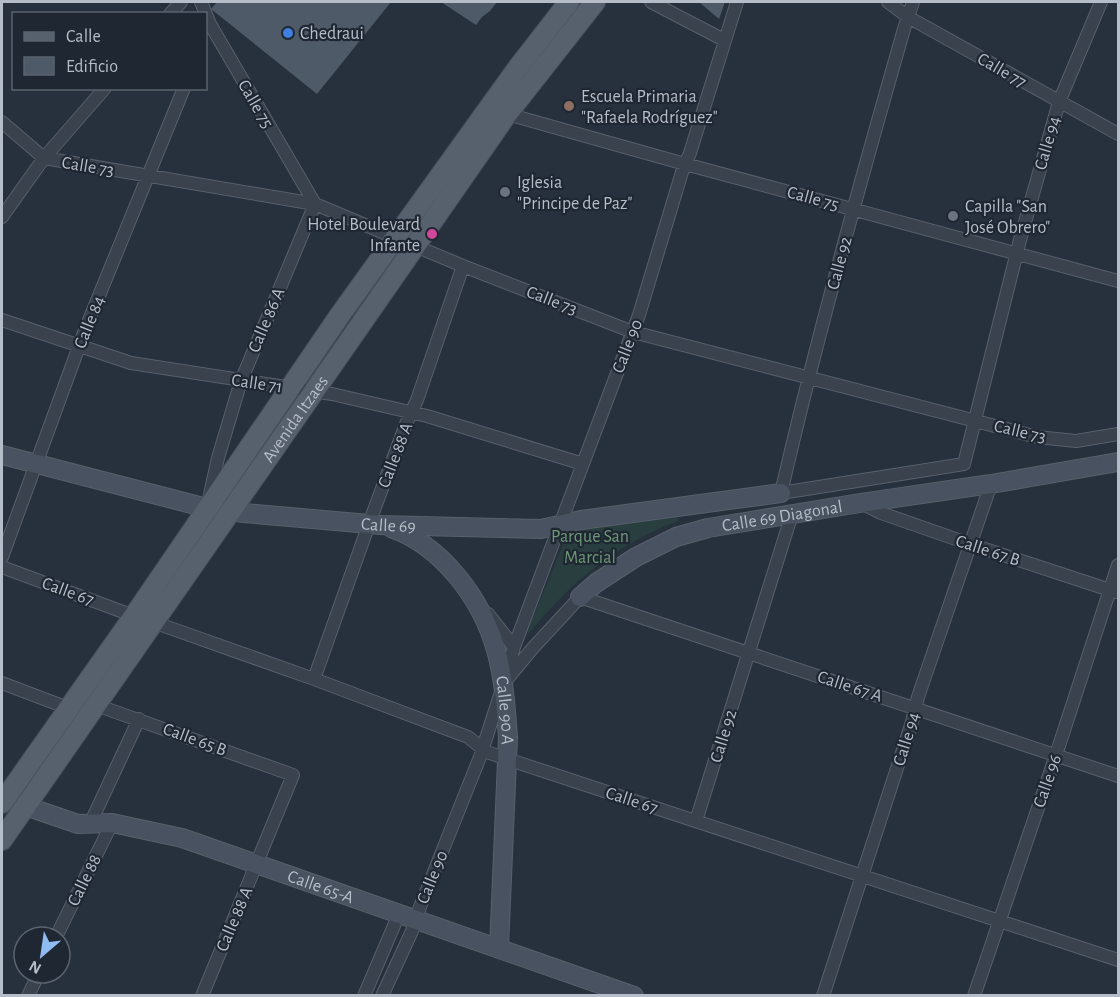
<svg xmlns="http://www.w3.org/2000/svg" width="1120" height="997" font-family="'Alegreya Sans',sans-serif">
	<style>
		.green { fill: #293e3f }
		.building { fill: #4f5a68 }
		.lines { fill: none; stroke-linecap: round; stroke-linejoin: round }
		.street-casing { stroke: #57606b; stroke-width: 14 }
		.secondary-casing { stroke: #57606b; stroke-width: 20 }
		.primary-casing { stroke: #454e59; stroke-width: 22 }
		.street { stroke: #39424d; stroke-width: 12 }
		.secondary { stroke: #485260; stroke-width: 18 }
		.primary { stroke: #57616d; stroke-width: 20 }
		.shop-dot { fill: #3f7fe0; stroke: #1e2732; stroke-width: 2 }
		.education-dot { fill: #8d6e63; stroke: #1e2732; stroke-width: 2 }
		.worship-dot { fill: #6b7280; stroke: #1e2732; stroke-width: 2 }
		.hotel-dot { fill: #d1479c; stroke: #1e2732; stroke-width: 2 }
		.labels { text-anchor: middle; stroke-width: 4.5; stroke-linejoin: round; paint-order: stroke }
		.poi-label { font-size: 18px; fill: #b5bdc8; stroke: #1e2732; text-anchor: start }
		.street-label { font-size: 18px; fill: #b5bdc8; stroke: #1e2732 }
		.park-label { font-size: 18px; fill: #6e9876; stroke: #1e2732 }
	</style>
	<rect width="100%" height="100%" fill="#26313d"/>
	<!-- green -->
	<path class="green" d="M677 514 678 521C613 546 573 581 529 633L527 632 565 540 581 527Z"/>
	<!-- building -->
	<path class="building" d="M217 2H391L317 94 211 9Z
		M441 2H497L490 11 482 17 476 25Z
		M699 2H725L719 19Z"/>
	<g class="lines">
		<!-- street casing -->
		<g class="street-casing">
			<path id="street" d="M201 2 210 24 315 204
				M651 2 724 40
				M888 2 908 17 1118 134
				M913 2 904 29C860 183 817 337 781 493L964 464 1020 240 1059 102 1101 2
				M170 14 181 2
				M507 114 685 164 1118 281
				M2 122 44 158 315 204 463 266 633 332 1037 437 1076 441 1118 434
				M2 217 44 158 105 88
				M2 320 131 363 332 394 427 416 583 464
				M209 499 218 458 241 381 315 204
				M861 503 881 513 970 544 1116 592
				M2 557 85 330 184 88
				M2 567 134 616
				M488 614 514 647
				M153 622 314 679 468 737 487 752 507 759 1118 960
				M508 678 532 649 580 597 1118 776
				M314 679 374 510 406 424 417 400 463 266
				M2 683 68 708
				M96 705 293 775 202 996
				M696 821 792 514
				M90 824 139 719
				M56 937 112 823
				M28 996 39 973
				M364 996 399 914
				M382 996 412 931 420 907 480 757 503 686 514 647 639 315 682 172 690 153 737 2
				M823 996 912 722 918 697 991 484
				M974 996 1056 755 1118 565"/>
		</g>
		<!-- secondary casing -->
		<g class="secondary-casing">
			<g id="secondary">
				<path id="s1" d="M2 455 207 508 244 513 381 525 541 529 581 520 781 493"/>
				<path id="s2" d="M391 528C443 546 482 600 496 650 504 678 506 709 508 737L499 948"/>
				<path id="s3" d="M580 597 596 583 636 557 676 537 708 528 860 503 991 484 1118 462"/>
				<path id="s4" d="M2 798 78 824 112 823 182 838 634 996"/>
			</g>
		</g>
		<!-- primary casing -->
		<g class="primary-casing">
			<g id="primary">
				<path d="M2 803 134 616 340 315 517 69 569 2"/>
				<path id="s5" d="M2 840 507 114 595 2"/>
			</g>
		</g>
		<!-- street -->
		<use href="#street" class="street"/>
		<!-- secondary -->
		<use href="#secondary" class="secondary"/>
		<!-- primary -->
		<use href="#primary" class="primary"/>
	</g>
	<!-- markers -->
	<circle class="shop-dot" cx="288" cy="33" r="6"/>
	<circle class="education-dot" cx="569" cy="106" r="6"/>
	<g class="worship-dot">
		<circle cx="505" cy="192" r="6"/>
		<circle cx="953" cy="216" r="6"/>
	</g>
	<circle class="hotel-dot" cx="432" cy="234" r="6"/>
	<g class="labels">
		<!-- poi labels -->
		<g class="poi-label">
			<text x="300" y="39">Chedraui</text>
			<text x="581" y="102">Escuela Primaria<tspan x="581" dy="21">"Rafaela Rodríguez"</tspan></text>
			<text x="517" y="188">Iglesia<tspan x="517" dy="21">"Principe de Paz"</tspan></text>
			<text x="965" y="212">Capilla "San<tspan x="965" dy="21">José Obrero"</tspan></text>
			<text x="420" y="230" text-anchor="end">Hotel Boulevard<tspan x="420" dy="21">Infante</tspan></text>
		</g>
		<!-- street labels -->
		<g class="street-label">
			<text transform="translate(1002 70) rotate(30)" y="6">Calle 77</text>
			<text transform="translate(256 104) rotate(60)" y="6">Calle 75</text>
			<text transform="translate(1047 143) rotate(-74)" y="6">Calle 94</text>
			<text transform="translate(88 166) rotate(9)" y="6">Calle 73</text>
			<text transform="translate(813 198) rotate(15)" y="6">Calle 75</text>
			<text transform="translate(839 263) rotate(-75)" y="6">Calle 92</text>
			<text transform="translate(552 300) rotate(21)" y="6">Calle 73</text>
			<text transform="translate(266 320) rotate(-67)" y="6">Calle 86 A</text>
			<text transform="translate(89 322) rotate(-68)" y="6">Calle 84</text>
			<text transform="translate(627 346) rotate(-69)" y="6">Calle 90</text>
			<text transform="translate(257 383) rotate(8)" y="6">Calle 71</text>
			<text dy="6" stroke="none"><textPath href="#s5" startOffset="513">Avenida Itzaes</textPath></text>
			<text transform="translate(1020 431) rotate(13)" y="6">Calle 73</text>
			<text transform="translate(395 455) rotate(-69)" y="6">Calle 88 A</text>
			<text dy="6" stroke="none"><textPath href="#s3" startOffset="222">Calle 69 Diagonal</textPath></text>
			<text dy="6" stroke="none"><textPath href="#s1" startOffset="394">Calle 69</textPath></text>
			<text transform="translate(988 550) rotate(18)" y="6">Calle 67 B</text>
			<text transform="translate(68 591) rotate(20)" y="6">Calle 67</text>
			<text transform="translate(850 686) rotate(18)" y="6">Calle 67 A</text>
			<text dy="6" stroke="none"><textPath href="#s2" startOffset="228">Calle 90 A</textPath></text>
			<text transform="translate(723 736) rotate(-73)" y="6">Calle 92</text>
			<text transform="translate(195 739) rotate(20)" y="6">Calle 65 B</text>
			<text transform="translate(906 739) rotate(-73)" y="6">Calle 94</text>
			<text transform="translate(1047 781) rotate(-71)" y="6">Calle 96</text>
			<text transform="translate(632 800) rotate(18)" y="6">Calle 67</text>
			<text transform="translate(432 877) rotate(-68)" y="6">Calle 90</text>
			<text transform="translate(84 880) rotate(-64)" y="6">Calle 88</text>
			<text dy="6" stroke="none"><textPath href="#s4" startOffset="333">Calle 65-A</textPath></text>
			<text transform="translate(234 919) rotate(-67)" y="6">Calle 88 A</text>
		</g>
		<!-- park labels -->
		<g class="park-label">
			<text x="590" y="542">Parque San<tspan x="590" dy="21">Marcial</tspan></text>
		</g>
	</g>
	<!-- border -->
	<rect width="1120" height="997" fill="none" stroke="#b5bdc8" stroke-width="6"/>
	<!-- legend -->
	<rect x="12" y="12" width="195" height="78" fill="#1e2732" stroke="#5a636e" stroke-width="1.5"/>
	<rect x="24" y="32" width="30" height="9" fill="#57616d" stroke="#5a636e" stroke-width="1.5"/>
	<text x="66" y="42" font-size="18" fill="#b5bdc8">Calle</text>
	<rect x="24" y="57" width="30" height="18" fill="#4f5a68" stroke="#5a636e" stroke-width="1.5"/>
	<text x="66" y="72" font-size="18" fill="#b5bdc8">Edificio</text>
	<!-- north arrow -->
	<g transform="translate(42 955) rotate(209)"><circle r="28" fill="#1e2732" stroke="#5a636e" stroke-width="1.5"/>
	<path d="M0-4.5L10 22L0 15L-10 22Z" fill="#90baf2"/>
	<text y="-9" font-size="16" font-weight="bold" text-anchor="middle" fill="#b5bdc8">N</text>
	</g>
</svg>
